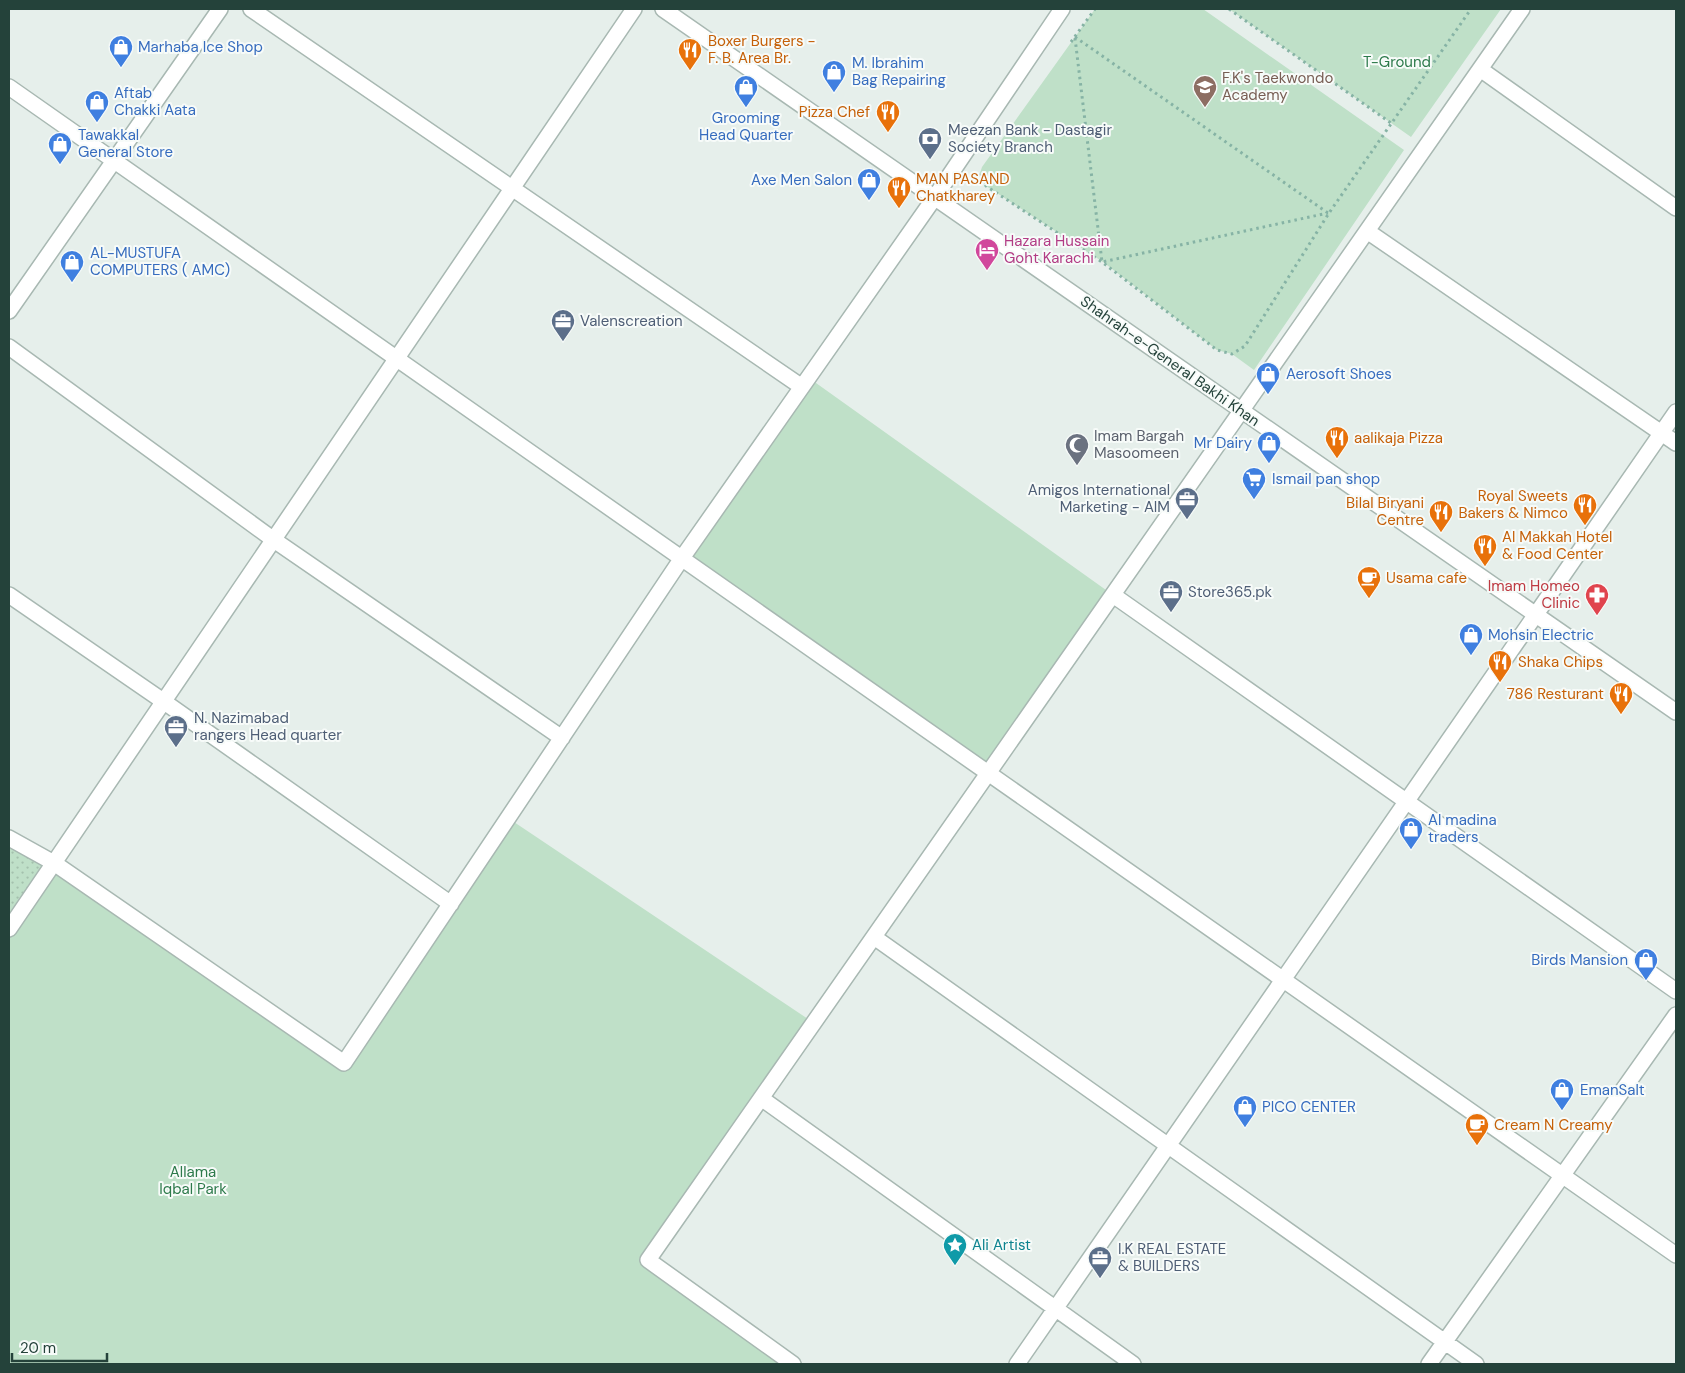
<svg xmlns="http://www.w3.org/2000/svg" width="1685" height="1373" font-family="'DM Sans',sans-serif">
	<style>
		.grass { fill: url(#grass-dots) }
		.park { fill: #bfe0c8 }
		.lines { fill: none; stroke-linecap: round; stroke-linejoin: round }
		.minor-casing { stroke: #a8b8b2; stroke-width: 18 }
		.path { stroke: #86b3a5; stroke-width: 3; stroke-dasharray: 2.5 4; stroke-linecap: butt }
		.minor { stroke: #fff; stroke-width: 15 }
		.labels { text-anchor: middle; stroke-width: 4; stroke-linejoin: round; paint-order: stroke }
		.food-label { font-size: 15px; fill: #c56008; stroke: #f7fbf9; text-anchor: start }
		.shop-label { font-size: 15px; fill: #366cbe; stroke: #f7fbf9; text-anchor: start }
		.park-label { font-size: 15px; fill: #2d7a4b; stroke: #f7fbf9 }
		.education-label { font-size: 15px; fill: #785e54; stroke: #f7fbf9; text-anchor: start }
		.service-label { font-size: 15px; fill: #4e5e75; stroke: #f7fbf9; text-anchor: start }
		.hotel-label { font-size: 15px; fill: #b23c85; stroke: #f7fbf9; text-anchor: start }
		.street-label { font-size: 15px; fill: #24423a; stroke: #f7fbf9 }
		.worship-label { font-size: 15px; fill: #5b616d; stroke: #f7fbf9; text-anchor: start }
		.health-label { font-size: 15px; fill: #be3a42; stroke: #f7fbf9; text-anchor: end }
		.culture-label { font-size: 15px; fill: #0d838f; stroke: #f7fbf9; text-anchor: start }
	</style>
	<defs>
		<pattern id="grass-dots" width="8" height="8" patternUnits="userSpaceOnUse" patternTransform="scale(1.25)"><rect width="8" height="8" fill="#bfe0c8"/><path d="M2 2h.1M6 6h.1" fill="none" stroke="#a4c1ad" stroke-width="1.8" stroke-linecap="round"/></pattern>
	</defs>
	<rect width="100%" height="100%" fill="#e6efeb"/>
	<!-- grass -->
	<path class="grass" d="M9 838 54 863 9 929Z"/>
	<!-- park -->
	<path class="park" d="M1095 9H1203L1404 150 1254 370 1232 354 1217 350 1103 262 986 186 979 176 982 167Z
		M1229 9H1501L1411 137Z
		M809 378 1113 595 988 773 682 558Z
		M508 818 814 1023 648 1260 793 1364H9V929L54 863 344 1063Z"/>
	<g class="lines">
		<!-- minor casing -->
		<g class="minor-casing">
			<path id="minor" d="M251 9 802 387
				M663 9 1676 712
				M1480 69 1676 208
				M9 87 1676 1255
				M1367 231 1676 443
				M9 311 220 9
				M9 347 274 540 562 738
				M9 595 163 701 451 904
				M1113 595 1676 991
				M9 838 54 863 344 1063 682 558 935 197 1062 9
				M9 929 634 9
				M874 937 1476 1364
				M761 1098 1133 1364
				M793 1364 648 1260 1522 9
				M1017 1364 1676 412
				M1429 1364 1676 1015"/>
		</g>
		<!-- path -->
		<path class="path" d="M1229 9 1391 123
			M1075 37 1328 213
			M1075 38 1102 262 1328 213
			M1071 42 1095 9
			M980 174 979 176 986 186 1102 262 1217 350 1232 354 1245 346 1329 213 1471 9"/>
		<!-- minor -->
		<use href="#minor" class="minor"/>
	</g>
	<!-- icons -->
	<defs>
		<g id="shop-pin" transform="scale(1.25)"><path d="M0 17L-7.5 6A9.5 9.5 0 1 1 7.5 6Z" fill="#3f7fe0" stroke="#f7fbf9"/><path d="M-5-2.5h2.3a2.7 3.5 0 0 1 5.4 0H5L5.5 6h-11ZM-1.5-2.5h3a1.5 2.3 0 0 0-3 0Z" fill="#fff"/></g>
		<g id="restaurant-pin" transform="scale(1.25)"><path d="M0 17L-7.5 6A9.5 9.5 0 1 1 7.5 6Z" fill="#e8710a" stroke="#f7fbf9"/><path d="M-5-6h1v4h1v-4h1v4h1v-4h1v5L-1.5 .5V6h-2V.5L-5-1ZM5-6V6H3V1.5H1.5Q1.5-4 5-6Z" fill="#fff"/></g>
		<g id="school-pin" transform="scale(1.25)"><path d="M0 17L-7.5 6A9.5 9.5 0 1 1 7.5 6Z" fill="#8d6e63" stroke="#f7fbf9"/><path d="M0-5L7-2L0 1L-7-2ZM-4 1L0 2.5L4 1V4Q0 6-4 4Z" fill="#fff"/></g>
		<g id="bank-pin" transform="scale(1.25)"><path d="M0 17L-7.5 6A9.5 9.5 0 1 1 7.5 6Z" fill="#5c6f8a" stroke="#f7fbf9"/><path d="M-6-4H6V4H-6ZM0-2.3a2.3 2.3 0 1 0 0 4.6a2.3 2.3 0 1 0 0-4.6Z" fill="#fff"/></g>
		<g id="hotel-pin" transform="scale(1.25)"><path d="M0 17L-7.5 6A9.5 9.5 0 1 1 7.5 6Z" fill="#d1479c" stroke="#f7fbf9"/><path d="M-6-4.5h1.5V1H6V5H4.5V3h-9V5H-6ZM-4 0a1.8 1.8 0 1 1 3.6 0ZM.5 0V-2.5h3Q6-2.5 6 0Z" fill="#fff"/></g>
		<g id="office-pin" transform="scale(1.25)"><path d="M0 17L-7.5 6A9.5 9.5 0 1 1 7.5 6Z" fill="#5c6f8a" stroke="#f7fbf9"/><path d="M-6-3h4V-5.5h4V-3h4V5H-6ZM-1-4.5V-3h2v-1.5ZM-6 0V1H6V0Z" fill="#fff"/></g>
		<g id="mosque-pin" transform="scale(1.25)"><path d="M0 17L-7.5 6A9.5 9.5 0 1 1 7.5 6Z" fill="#6b7280" stroke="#f7fbf9"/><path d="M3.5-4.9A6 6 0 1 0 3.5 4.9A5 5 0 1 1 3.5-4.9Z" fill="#fff"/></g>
		<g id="supermarket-pin" transform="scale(1.25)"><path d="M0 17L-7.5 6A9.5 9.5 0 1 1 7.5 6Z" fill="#3f7fe0" stroke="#f7fbf9"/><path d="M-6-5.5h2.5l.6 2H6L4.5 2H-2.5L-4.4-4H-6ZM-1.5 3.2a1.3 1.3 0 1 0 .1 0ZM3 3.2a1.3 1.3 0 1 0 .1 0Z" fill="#fff"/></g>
		<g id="cafe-pin" transform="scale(1.25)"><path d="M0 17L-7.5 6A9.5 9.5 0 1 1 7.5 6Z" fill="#e8710a" stroke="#f7fbf9"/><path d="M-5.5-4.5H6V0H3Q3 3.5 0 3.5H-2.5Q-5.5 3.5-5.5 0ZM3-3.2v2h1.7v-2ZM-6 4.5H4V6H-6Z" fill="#fff"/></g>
		<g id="pharmacy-pin" transform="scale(1.25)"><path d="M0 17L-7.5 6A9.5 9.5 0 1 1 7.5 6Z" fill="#e0444e" stroke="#f7fbf9"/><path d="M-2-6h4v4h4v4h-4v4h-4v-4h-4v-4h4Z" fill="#fff"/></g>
		<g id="sight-pin" transform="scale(1.25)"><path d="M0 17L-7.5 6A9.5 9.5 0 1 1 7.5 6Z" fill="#0f9aa8" stroke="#f7fbf9"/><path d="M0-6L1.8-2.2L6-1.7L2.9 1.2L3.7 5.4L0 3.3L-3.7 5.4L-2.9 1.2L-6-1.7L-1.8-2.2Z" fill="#fff"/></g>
	</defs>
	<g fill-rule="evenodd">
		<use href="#shop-pin" x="121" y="47"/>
		<use href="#restaurant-pin" x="690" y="50"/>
		<use href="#shop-pin" x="834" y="72"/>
		<use href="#shop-pin" x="746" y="87"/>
		<use href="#school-pin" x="1205" y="87"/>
		<use href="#shop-pin" x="97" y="102"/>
		<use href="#restaurant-pin" x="888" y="112"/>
		<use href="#bank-pin" x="930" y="139"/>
		<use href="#shop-pin" x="60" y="144"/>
		<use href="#shop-pin" x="869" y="180"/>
		<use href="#restaurant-pin" x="899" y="188"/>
		<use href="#hotel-pin" x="987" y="250"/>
		<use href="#shop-pin" x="72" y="262"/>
		<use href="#office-pin" x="563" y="321"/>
		<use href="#shop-pin" x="1268" y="374"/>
		<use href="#restaurant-pin" x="1337" y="438"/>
		<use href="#shop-pin" x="1269" y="443"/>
		<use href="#mosque-pin" x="1077" y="445"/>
		<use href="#supermarket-pin" x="1254" y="479"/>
		<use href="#office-pin" x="1187" y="499"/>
		<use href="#restaurant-pin" x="1585" y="505"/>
		<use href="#restaurant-pin" x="1441" y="512"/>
		<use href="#restaurant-pin" x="1485" y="546"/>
		<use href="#cafe-pin" x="1369" y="578"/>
		<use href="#office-pin" x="1171" y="592"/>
		<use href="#pharmacy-pin" x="1597" y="595"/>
		<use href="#shop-pin" x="1471" y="635"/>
		<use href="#restaurant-pin" x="1500" y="662"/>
		<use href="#restaurant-pin" x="1621" y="694"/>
		<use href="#office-pin" x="176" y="727"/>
		<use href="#shop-pin" x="1411" y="829"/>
		<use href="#shop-pin" x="1646" y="960"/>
		<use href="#shop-pin" x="1562" y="1090"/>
		<use href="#shop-pin" x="1245" y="1107"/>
		<use href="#cafe-pin" x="1477" y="1125"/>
		<use href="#sight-pin" x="955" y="1245"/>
		<use href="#office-pin" x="1100" y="1258"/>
	</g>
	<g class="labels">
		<!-- food labels -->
		<g class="food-label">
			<text x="708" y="46">Boxer Burgers -<tspan x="708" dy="17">F. B. Area Br.</tspan></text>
			<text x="870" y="117" text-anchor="end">Pizza Chef</text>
			<text x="916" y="184">MAN PASAND<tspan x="916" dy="17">Chatkharey</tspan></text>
			<text x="1354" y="443">aalikaja Pizza</text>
			<text x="1568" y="501" text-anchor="end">Royal Sweets<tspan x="1568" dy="17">Bakers &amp; Nimco</tspan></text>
			<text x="1424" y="508" text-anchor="end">Bilal Biryani<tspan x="1424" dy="17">Centre</tspan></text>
			<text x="1502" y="542">Al Makkah Hotel<tspan x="1502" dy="17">&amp; Food Center</tspan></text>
			<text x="1386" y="583">Usama cafe</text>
			<text x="1518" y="667">Shaka Chips</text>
			<text x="1604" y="699" text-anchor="end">786 Resturant</text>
			<text x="1494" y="1130">Cream N Creamy</text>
		</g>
		<!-- shop labels -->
		<g class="shop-label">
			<text x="138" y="52">Marhaba Ice Shop</text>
			<text x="852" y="68">M. Ibrahim<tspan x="852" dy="17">Bag Repairing</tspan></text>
			<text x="114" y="98">Aftab<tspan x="114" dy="17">Chakki Aata</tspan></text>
			<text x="746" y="123" text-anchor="middle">Grooming<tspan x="746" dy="17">Head Quarter</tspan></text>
			<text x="78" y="140">Tawakkal<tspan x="78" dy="17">General Store</tspan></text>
			<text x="852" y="185" text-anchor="end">Axe Men Salon</text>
			<text x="90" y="258">AL-MUSTUFA<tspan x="90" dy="17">COMPUTERS ( AMC)</tspan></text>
			<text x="1286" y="379">Aerosoft Shoes</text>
			<text x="1252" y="448" text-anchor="end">Mr Dairy</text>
			<text x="1272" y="484">Ismail pan shop</text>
			<text x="1488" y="640">Mohsin Electric</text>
			<text x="1428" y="825">Al madina<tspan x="1428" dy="17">traders</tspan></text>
			<text x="1628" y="965" text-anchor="end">Birds Mansion</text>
			<text x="1580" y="1095">EmanSalt</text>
			<text x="1262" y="1112">PICO CENTER</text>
		</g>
		<!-- park labels -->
		<g class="park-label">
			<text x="1397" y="67">T-Ground</text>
			<text x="193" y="1177">Allama<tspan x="193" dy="17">Iqbal Park</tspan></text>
		</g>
		<!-- education labels -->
		<g class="education-label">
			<text x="1222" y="83">F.K's Taekwondo<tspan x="1222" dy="17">Academy</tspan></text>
		</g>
		<!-- service labels -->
		<g class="service-label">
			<text x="948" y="135">Meezan Bank - Dastagir<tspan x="948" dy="17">Society Branch</tspan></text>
			<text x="580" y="326">Valenscreation</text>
			<text x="1170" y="495" text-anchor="end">Amigos International<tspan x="1170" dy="17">Marketing - AIM</tspan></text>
			<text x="1188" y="597">Store365.pk</text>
			<text x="194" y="723">N. Nazimabad<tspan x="194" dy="17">rangers Head quarter</tspan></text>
			<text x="1118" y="1254">I.K REAL ESTATE<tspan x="1118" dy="17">&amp; BUILDERS</tspan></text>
		</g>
		<!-- hotel labels -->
		<g class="hotel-label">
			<text x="1004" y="246">Hazara Hussain<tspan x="1004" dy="17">Goht Karachi</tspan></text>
		</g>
		<!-- street labels -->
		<g class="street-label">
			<text transform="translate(1170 361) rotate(35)" y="5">Shahrah-e-General Bakhi Khan</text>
		</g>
		<!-- worship labels -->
		<g class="worship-label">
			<text x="1094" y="441">Imam Bargah<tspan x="1094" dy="17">Masoomeen</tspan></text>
		</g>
		<!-- health labels -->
		<g class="health-label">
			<text x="1580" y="591">Imam Homeo<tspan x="1580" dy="17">Clinic</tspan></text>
		</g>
		<!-- culture labels -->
		<g class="culture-label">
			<text x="972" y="1250">Ali Artist</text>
		</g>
	</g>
	<!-- border -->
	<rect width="1685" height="1373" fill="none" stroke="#24423a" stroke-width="20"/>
	<!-- scale -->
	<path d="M12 1353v8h95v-8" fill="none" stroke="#24423a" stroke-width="2.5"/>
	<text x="20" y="1353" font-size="15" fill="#24423a" stroke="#f7fbf9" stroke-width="4" paint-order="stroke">20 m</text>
</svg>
